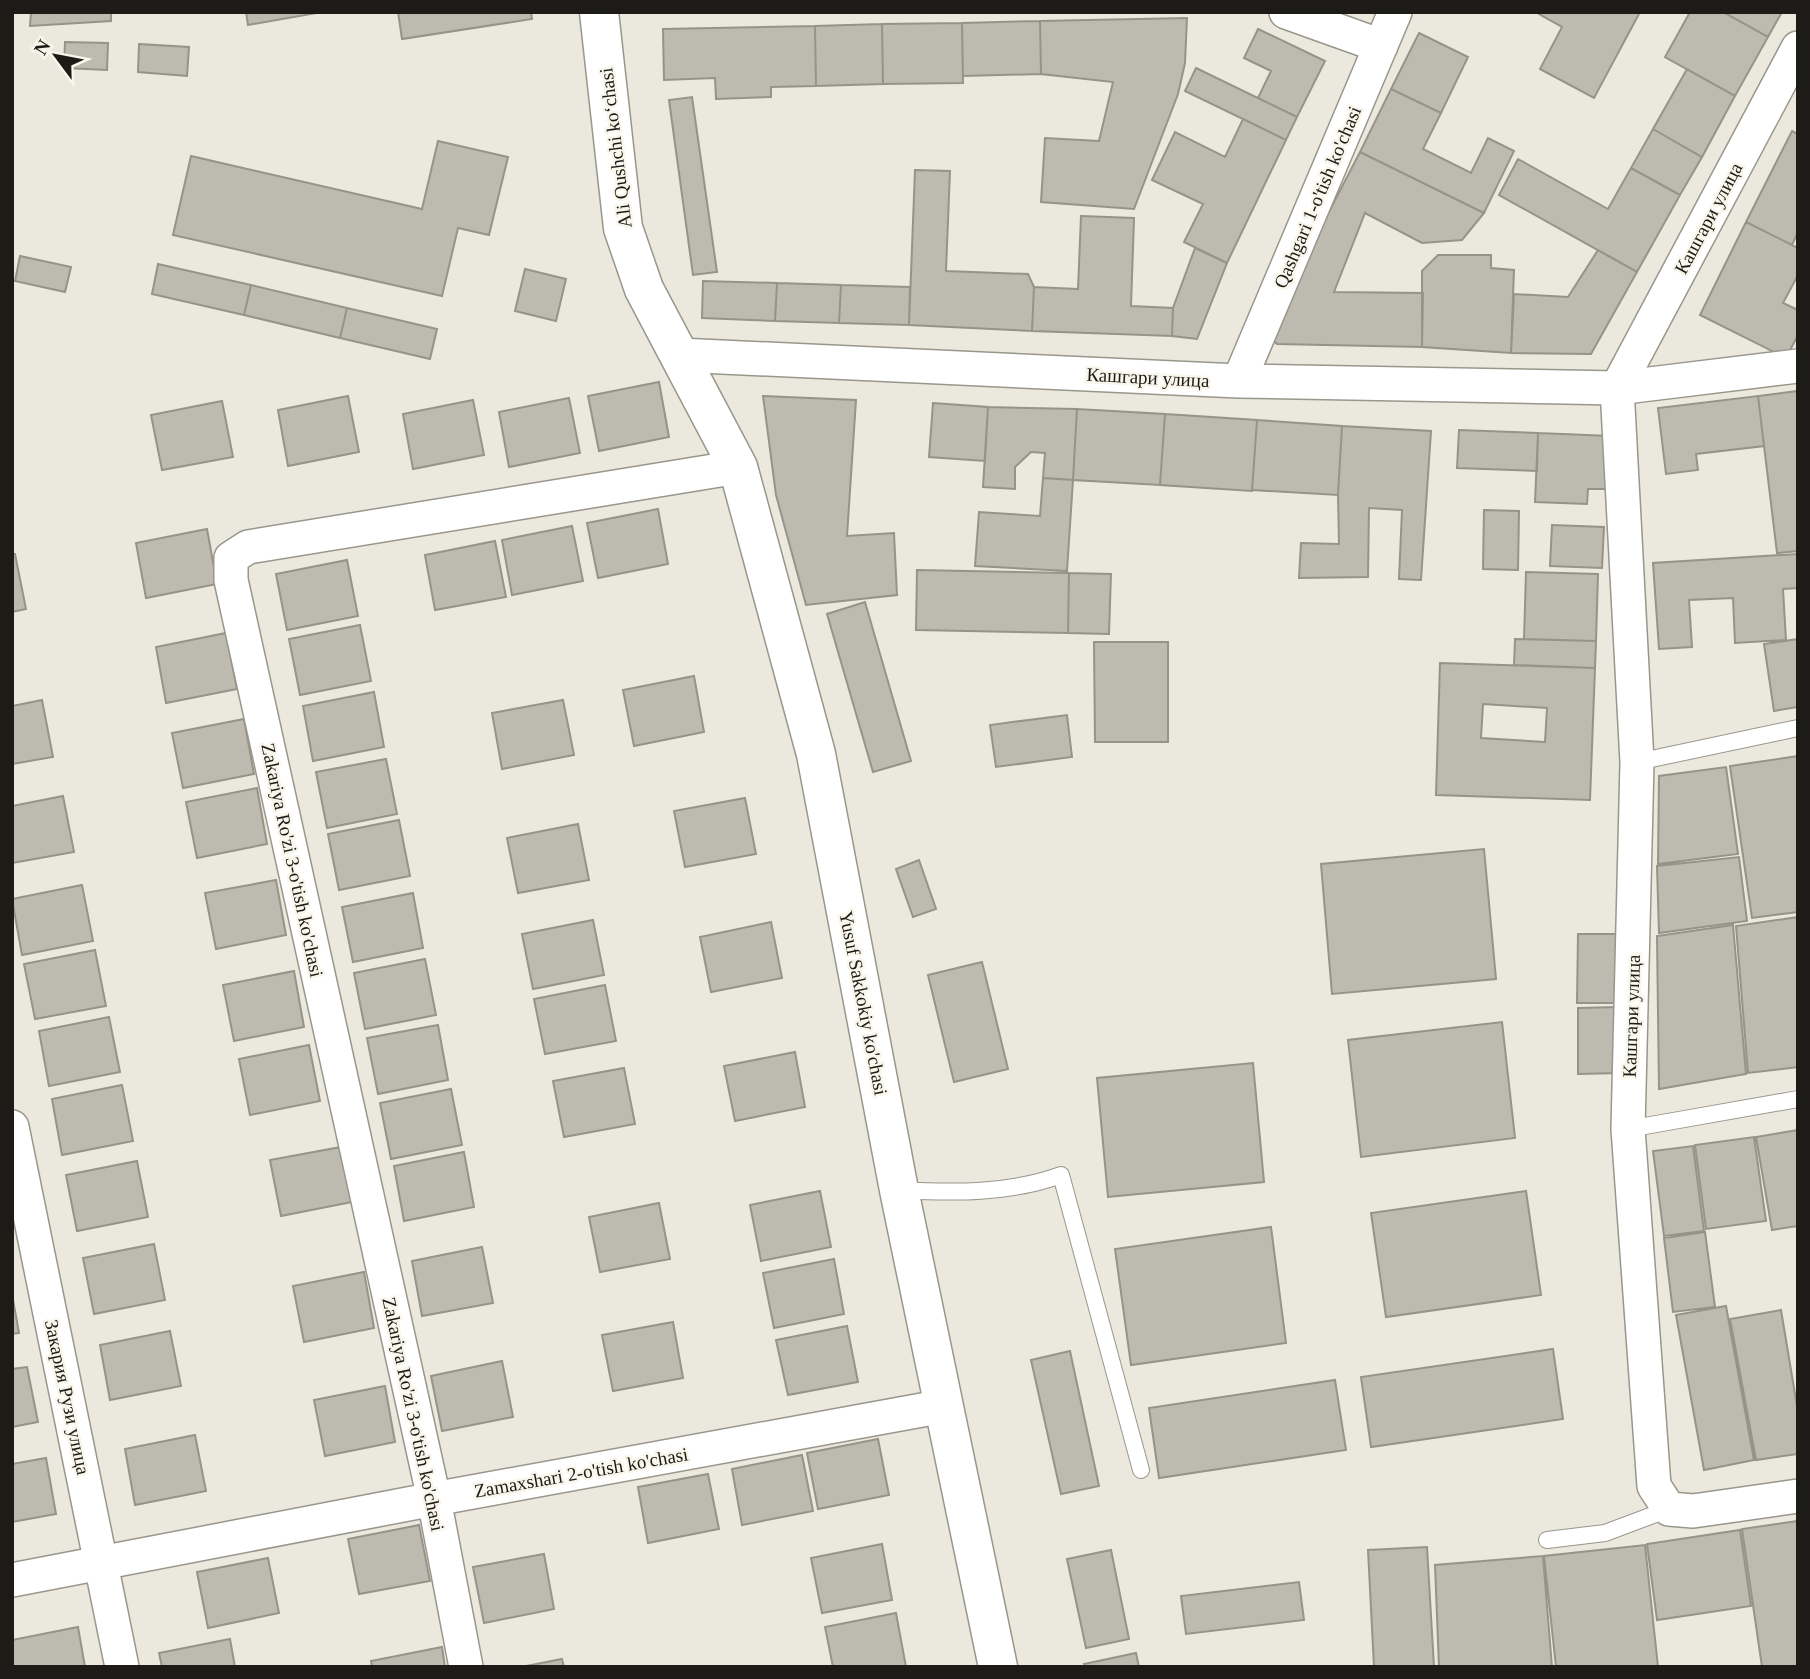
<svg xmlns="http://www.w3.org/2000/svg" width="1810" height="1679" font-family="Georgia,serif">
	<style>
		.building { fill: #bdbaaf; stroke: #969389; stroke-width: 2; fill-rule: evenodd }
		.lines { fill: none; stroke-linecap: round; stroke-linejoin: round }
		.lane-casing { stroke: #99968c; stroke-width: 18 }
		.street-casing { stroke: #99968c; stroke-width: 36 }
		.secondary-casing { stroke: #99968c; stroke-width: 41 }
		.lane { stroke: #fff; stroke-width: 16 }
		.street { stroke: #fff; stroke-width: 33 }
		.secondary { stroke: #fff; stroke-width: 38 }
		.labels { text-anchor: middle; stroke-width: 5; stroke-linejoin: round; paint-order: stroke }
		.street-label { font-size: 19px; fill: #1c1b17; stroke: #f9f6eb }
	</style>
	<rect width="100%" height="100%" fill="#ebe8dd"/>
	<!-- building -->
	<path class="building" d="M31 12H111V21L30 26Z
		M246 12H317V13L248 25Z
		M398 12H531L532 19 402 39Z
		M1540 12H1640L1594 98 1540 69 1562 27 1539 14Z
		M1690 12H1723L1768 37 1735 96 1665 57Z
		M1723 12H1782L1768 37Z
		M1187 18 1185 63 1178 94 1134 209 1041 202 1045 138 1099 141 1113 82 1041 74 1040 21Z
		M1040 21 1041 74 963 76 962 23Z
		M962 23 963 83 883 84 882 24Z
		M882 24 883 84 816 86 815 26Z
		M815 26 816 86 771 87V97L716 99 715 78 664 80 663 29Z
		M1258 29 1325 61 1297 117 1258 98 1271 71 1244 58Z
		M1419 33 1468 57 1441 113 1391 89Z
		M65 42 108 43 107 70 64 68Z
		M139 44 189 47 187 76 138 72Z
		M1196 68 1297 117 1286 140 1185 91Z
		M1687 69 1735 96 1702 157 1653 129Z
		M1391 89 1441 113 1423 149 1471 173 1488 138 1514 151 1484 213 1360 152Z
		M692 97 717 272 693 275 669 100Z
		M1243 119 1286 140 1227 263 1184 242 1203 204 1152 180 1175 132 1225 157Z
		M1653 129 1702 157 1680 195 1631 168Z
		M1792 131 1798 134V232L1792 245 1746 222Z
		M438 141 508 157 489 235 458 228 442 296 173 235 191 156 422 209Z
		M1360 152 1484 213 1462 240 1422 243 1365 213 1334 292 1423 293 1422 347 1277 344 1266 333Z
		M1518 159 1608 209 1631 168 1680 195 1637 272 1499 195Z
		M915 170 950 171 946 271 1028 274 1034 287 1032 331 909 325Z
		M1081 216 1134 218 1131 306 1173 308 1172 336 1032 331 1034 287 1078 289Z
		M1746 222 1798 248V275L1783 303 1798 310V335L1786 358 1700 315Z
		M1195 248 1227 263 1197 339 1172 336 1173 308Z
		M1598 250 1637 272 1591 354 1511 353 1514 294 1568 297Z
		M1438 255H1491V268L1514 270 1511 353 1422 347V271Z
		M20 256 71 267 65 292 15 281Z
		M158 264 251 285 244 315 152 294Z
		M525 269 566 279 556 321 515 311Z
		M703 281 777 283 775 321 702 318Z
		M777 283 841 285 839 323 775 321Z
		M251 285 347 308 340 338 244 315Z
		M841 285 910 287 909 325 839 323Z
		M347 308 437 329 430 359 340 338Z
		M659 382 669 437 599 451 588 396Z
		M1798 391V551L1777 553 1758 396Z
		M348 396 359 452 288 466 278 410Z
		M763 396 856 400 847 536 894 533 897 595 806 605 776 495Z
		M1758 396 1764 446 1696 454 1698 470 1666 474 1658 408Z
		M569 398 580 453 509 467 499 412Z
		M473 400 484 455 413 469 403 414Z
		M222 401 233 457 162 470 151 415Z
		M933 403 988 407 985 461 929 457Z
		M988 407 1077 409 1073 480 1043 478 1045 453 1031 452 1015 467V489L983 487Z
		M1077 409 1165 414 1160 485 1073 480Z
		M1165 414 1257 420 1252 491 1160 485Z
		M1257 420 1342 426 1338 495 1252 490Z
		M1342 426 1431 431 1421 580 1399 579 1402 510 1369 508 1368 577 1299 578 1301 543 1339 544 1338 495Z
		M1459 430 1538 433 1537 471 1457 468Z
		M1538 433 1610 436 1607 489H1588L1587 504 1535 502Z
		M1043 478 1073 480 1067 571 975 566 979 512 1040 516Z
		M658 509 668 564 598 578 587 523Z
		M1484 510 1519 511 1518 570 1483 569Z
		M1552 525 1604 527 1602 568 1550 566Z
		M572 526 583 581 512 595 502 540Z
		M207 529 217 584 146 598 136 543Z
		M495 541 506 597 435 610 425 555Z
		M12 554H15L26 609 12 612Z
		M1798 554V588L1783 589 1786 640 1735 643 1733 598 1689 600 1692 647 1659 649 1653 563Z
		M347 560 358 616 287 630 276 574Z
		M917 570 1069 573 1068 633 916 630Z
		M1526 572 1598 574 1596 641 1524 639Z
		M1069 573 1111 574 1109 634 1068 633Z
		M865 602 911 761 873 772 827 614Z
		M360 625 371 681 300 695 289 639Z
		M226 633 237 689 166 703 156 647Z
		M1515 639 1596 641 1595 668 1514 665Z
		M1798 639V707L1774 711 1764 644Z
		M1094 642H1168V742H1095Z
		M1440 663 1595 668 1590 800 1436 795ZM1483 704 1547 708 1545 742 1481 738Z
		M694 676 704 732 634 746 623 690Z
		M374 692 384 747 313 761 303 706Z
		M42 700 53 757 12 764V706Z
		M563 700 574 755 502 769 492 713Z
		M1067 715 1072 757 996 767 990 725Z
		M244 719 254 774 183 788 172 733Z
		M1798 756V912L1752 918 1730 766Z
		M386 759 397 814 327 828 316 772Z
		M1726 767 1738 854 1658 864 1659 776Z
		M257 788 267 844 197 858 186 802Z
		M63 796 74 852 12 863V806Z
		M745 798 756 854 685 867 674 811Z
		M399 820 410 876 339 890 328 834Z
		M578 824 589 880 518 893 507 838Z
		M1484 849 1496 979 1332 994 1321 864Z
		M1739 857 1747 921 1659 933 1657 866Z
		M919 860 936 909 913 917 896 869Z
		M276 880 286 935 216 949 205 893Z
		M82 885 93 941 22 955 12 899Z
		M413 893 423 948 353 962 342 907Z
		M1798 917V1067L1748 1073 1736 926Z
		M593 920 604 975 533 989 522 934Z
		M771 922 782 978 711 992 700 937Z
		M1733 925 1746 1074 1659 1089 1657 936Z
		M1578 934H1619V1003H1577Z
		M95 950 106 1006 35 1019 24 964Z
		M425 959 436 1015 365 1029 354 973Z
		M982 962 1008 1069 954 1082 928 975Z
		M294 971 304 1027 234 1041 223 985Z
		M605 985 616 1041 545 1054 534 999Z
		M1619 1007 1620 1073 1578 1074V1008Z
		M109 1017 120 1072 49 1086 39 1031Z
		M1502 1022 1515 1138 1361 1157 1348 1040Z
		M438 1025 448 1080 378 1094 367 1038Z
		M309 1045 320 1101 250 1115 239 1059Z
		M795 1052 805 1107 735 1121 724 1066Z
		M1253 1063 1264 1182 1108 1197 1097 1078Z
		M624 1068 635 1124 564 1137 553 1081Z
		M122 1085 133 1141 62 1155 52 1099Z
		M451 1089 462 1145 391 1159 380 1103Z
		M1798 1130V1226L1772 1230 1756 1137Z
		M1754 1137 1766 1221 1706 1229 1695 1145Z
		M1693 1146 1704 1231 1664 1236 1653 1151Z
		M341 1147 352 1202 281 1216 270 1160Z
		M464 1152 474 1207 404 1221 394 1166Z
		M137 1161 148 1217 77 1231 66 1175Z
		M820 1191 831 1247 761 1261 750 1205Z
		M1526 1191 1541 1295 1386 1317 1371 1213Z
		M659 1203 670 1259 600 1272 589 1217Z
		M1271 1227 1286 1343 1131 1365 1115 1249Z
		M1705 1232 1715 1307 1673 1312 1664 1238Z
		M154 1244 165 1300 94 1314 83 1258Z
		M482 1247 493 1303 422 1316 412 1261Z
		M834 1259 844 1314 774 1328 763 1273Z
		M364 1272 374 1328 304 1342 293 1286Z
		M12 1294 19 1333 12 1334Z
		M1726 1306 1754 1460 1704 1470 1676 1315Z
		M1781 1310 1798 1412V1454L1756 1460 1730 1319Z
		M673 1322 683 1378 613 1391 602 1335Z
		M847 1326 858 1382 788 1395 776 1340Z
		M170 1331 181 1386 110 1400 100 1345Z
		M1553 1349 1563 1419 1371 1447 1361 1377Z
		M1070 1351 1099 1486 1061 1494 1031 1360Z
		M502 1361 513 1417 442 1431 431 1376Z
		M27 1367 38 1422 12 1427V1369Z
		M1335 1380 1346 1450 1159 1478 1149 1408Z
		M385 1386 395 1442 325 1456 314 1400Z
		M195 1435 206 1491 135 1505 125 1449Z
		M878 1439 889 1495 818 1509 807 1453Z
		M802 1455 813 1511 742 1525 732 1469Z
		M46 1458 56 1514 12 1522V1464Z
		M708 1474 719 1529 648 1543 638 1487Z
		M1798 1521V1667H1762L1742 1529Z
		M419 1525 430 1581 359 1594 348 1539Z
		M1740 1530 1751 1606 1657 1620 1647 1544Z
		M882 1544 892 1600 822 1613 811 1558Z
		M1645 1545 1658 1667H1556L1544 1556Z
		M1427 1547 1434 1667H1374L1368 1550Z
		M1111 1550 1129 1639 1086 1648 1067 1559Z
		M544 1554 554 1609 484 1623 473 1567Z
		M1543 1556 1552 1667H1439L1435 1565Z
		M268 1558 279 1613 208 1628 197 1572Z
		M1299 1582 1304 1620 1186 1634 1181 1596Z
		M896 1613 906 1667H833L825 1627Z
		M78 1627 85 1667H12V1640Z
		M230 1639 235 1667H162L159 1653Z
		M442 1647 445 1667H372L371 1661Z
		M1136 1653 1139 1667H1085L1084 1664Z
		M562 1659 564 1667H521Z"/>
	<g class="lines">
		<!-- lane casing -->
		<g class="lane-casing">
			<path id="lane" d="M1637 762 1798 728
				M1628 1129 1798 1099
				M899 1190C953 1193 1009 1194 1061 1175L1141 1470
				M1547 1540 1605 1533 1669 1509"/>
		</g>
		<!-- street casing -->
		<g class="street-casing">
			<path id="street" d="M1286 12 1381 46
				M1798 48 1617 388 1637 762 1628 1129 1654 1486 1669 1509 1693 1511 1798 1496
				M679 355 1239 381 1617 388 1798 366
				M1239 381 1395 12
				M12 1127 122 1667
				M12 1580 434 1499 944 1406
				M466 1667 434 1499 231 580V558L248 547 738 467"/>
		</g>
		<!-- secondary casing -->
		<g class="secondary-casing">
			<path id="secondary" d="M599 12 623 228 644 289 738 467 816 754 899 1190 998 1667"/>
		</g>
		<!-- lane -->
		<use href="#lane" class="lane"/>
		<!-- street -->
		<use href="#street" class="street"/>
		<!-- secondary -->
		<use href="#secondary" class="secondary"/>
	</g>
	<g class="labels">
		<!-- street labels -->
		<g class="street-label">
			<text transform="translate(615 148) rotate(-97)" y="7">Ali Qushchi koʻchasi</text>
			<text transform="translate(1317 197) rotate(-67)" y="7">Qashgari 1-o'tish ko'chasi</text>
			<text transform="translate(1708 218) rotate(-62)" y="7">Кашгари улица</text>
			<text transform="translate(1148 377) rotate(3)" y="7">Кашгари улица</text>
			<text transform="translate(293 860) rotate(78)" y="7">Zakariya Ro'zi 3-o'tish ko'chasi</text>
			<text transform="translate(864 1003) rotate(79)" y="7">Yusuf Sakkokiy ko'chasi</text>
			<text transform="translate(1631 1016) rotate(-88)" y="7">Кашгари улица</text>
			<text transform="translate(68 1397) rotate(78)" y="7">Закария Рузи улица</text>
			<text transform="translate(414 1414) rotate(78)" y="7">Zakariya Ro'zi 3-o'tish ko'chasi</text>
			<text transform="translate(581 1472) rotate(-10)" y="7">Zamaxshari 2-o'tish ko'chasi</text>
		</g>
	</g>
	<!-- border -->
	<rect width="1810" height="1679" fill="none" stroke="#1c1b17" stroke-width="28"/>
	<!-- north arrow -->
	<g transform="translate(56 56) rotate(302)" stroke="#f9f6eb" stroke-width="5" paint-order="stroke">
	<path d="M0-5L12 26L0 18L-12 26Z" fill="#1c1b17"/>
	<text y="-10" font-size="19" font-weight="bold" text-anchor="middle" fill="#1c1b17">N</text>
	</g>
</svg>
